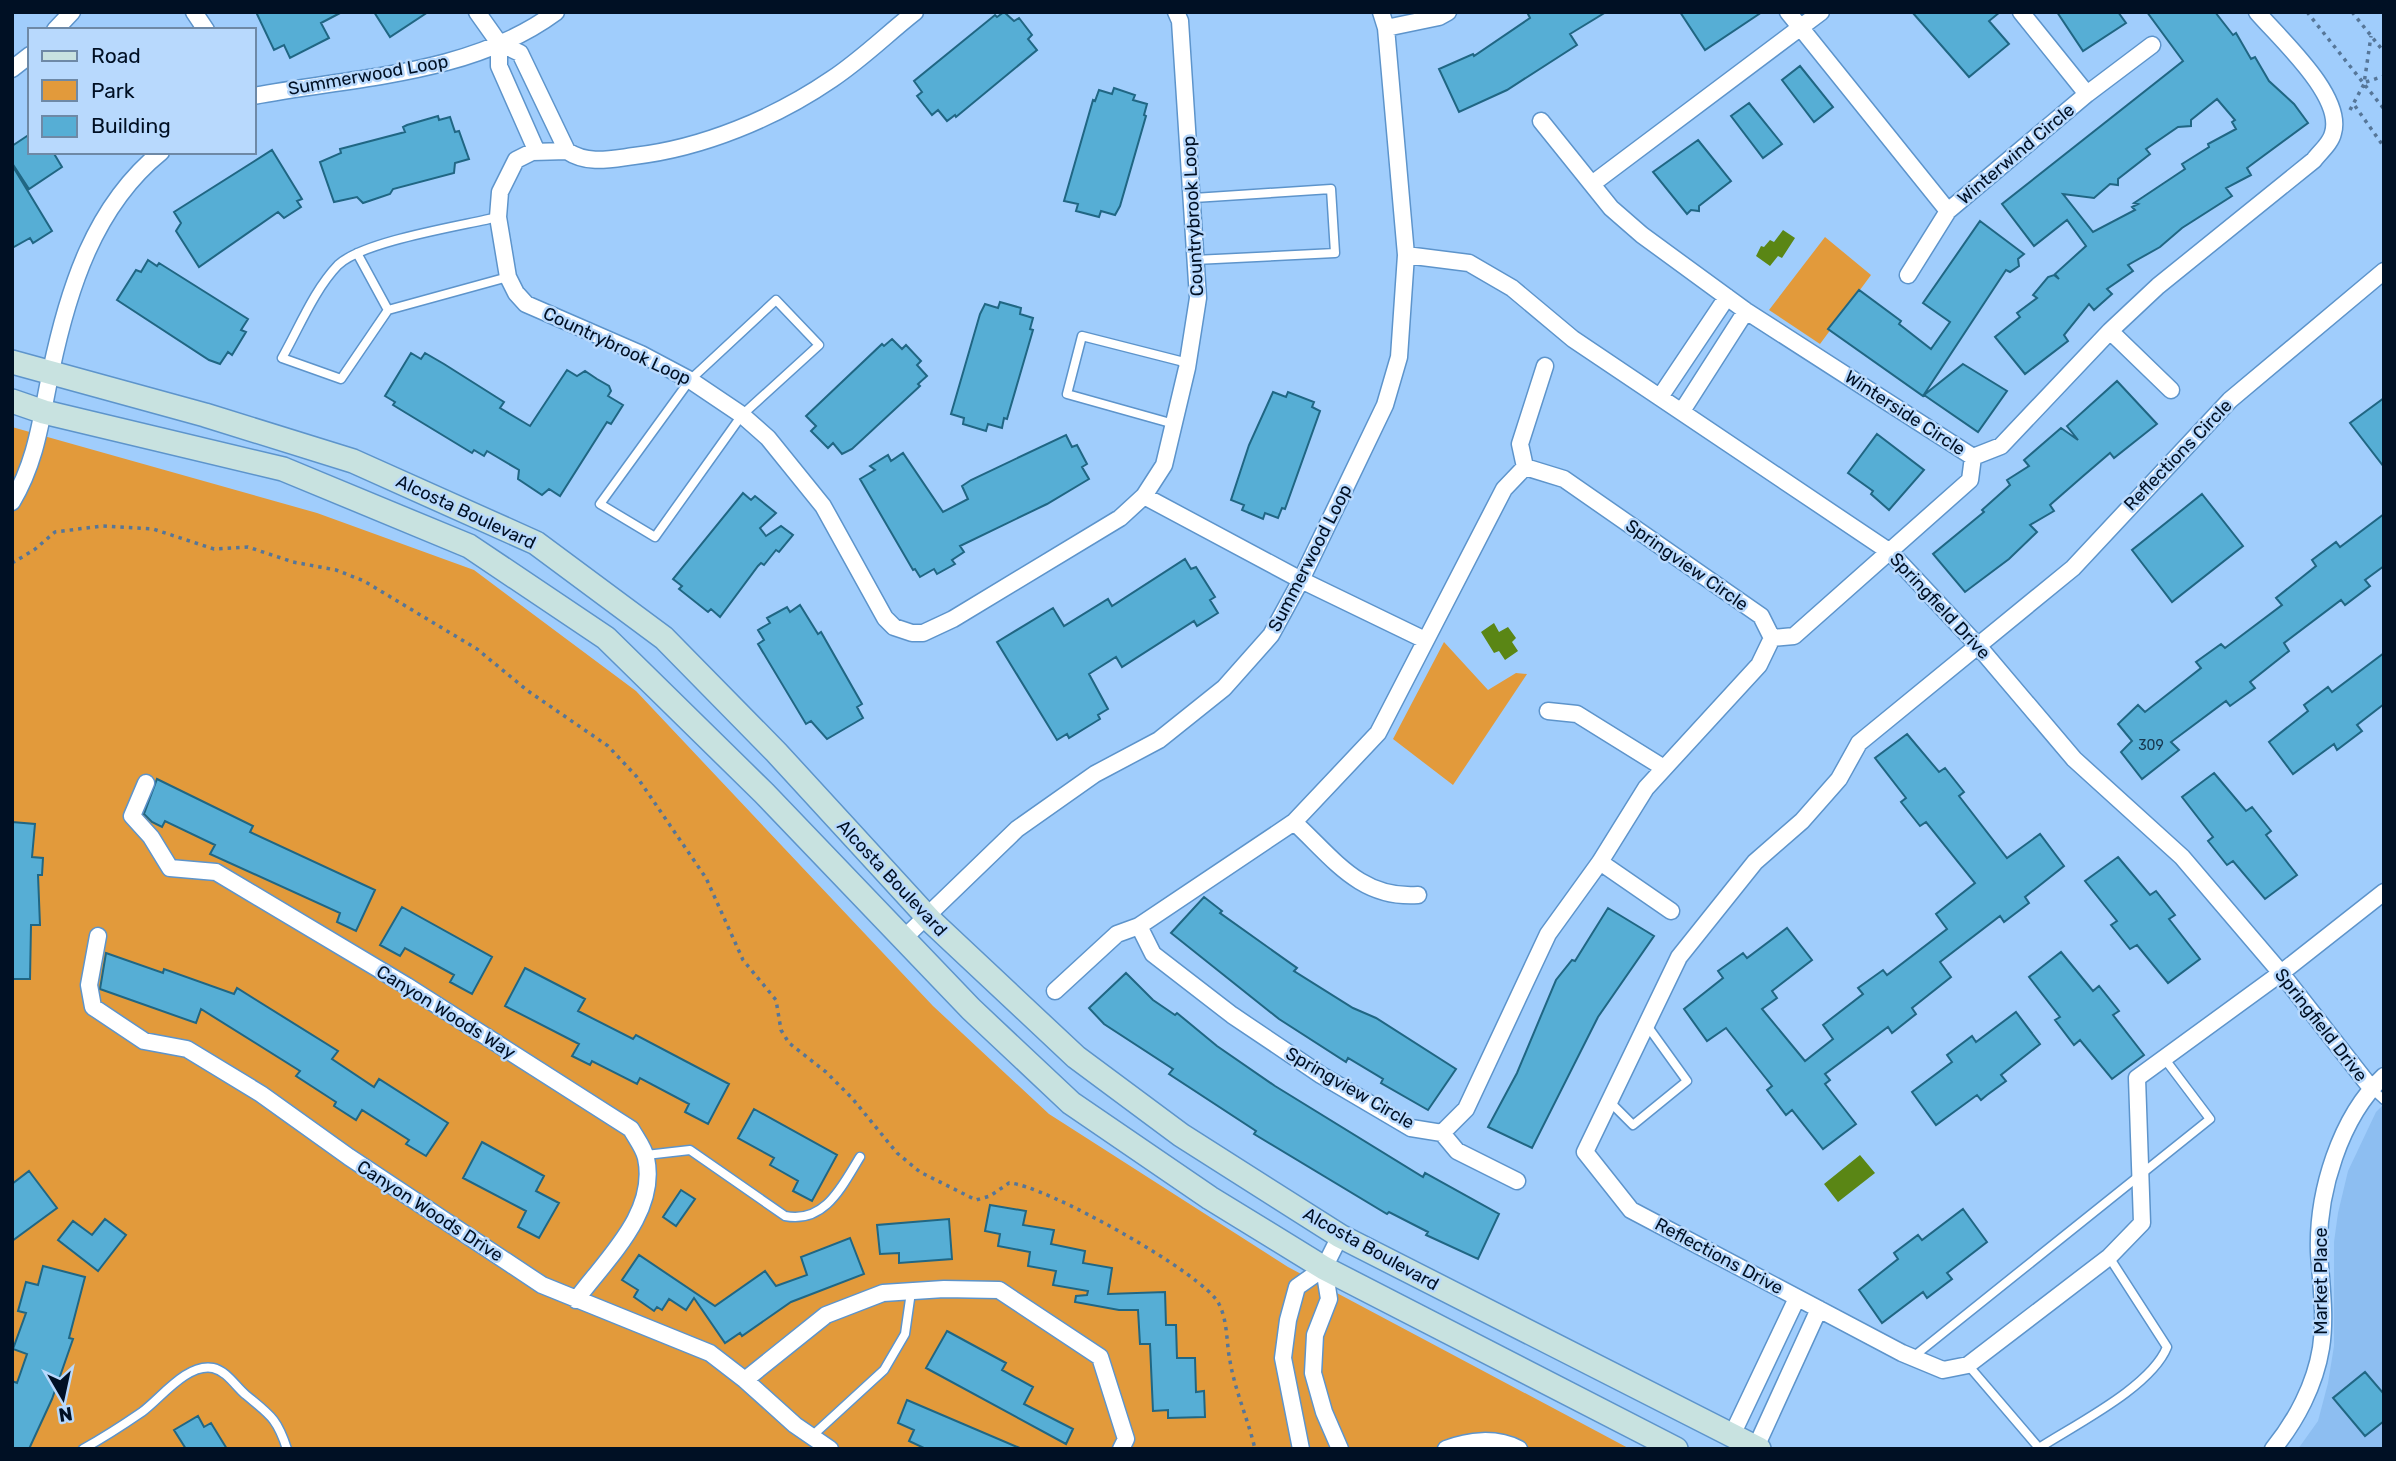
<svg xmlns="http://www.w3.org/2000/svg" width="2396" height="1461" font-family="Rubik,sans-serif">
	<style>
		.built { fill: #8dbef1 }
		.green { fill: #e29a3b }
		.water { fill: #5a8615 }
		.building { fill: #56aed5; stroke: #206683; stroke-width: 2; fill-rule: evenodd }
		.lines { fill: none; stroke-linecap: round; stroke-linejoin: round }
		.lane-casing { stroke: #5d94cb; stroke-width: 11 }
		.street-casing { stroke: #5d94cb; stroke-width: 19 }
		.secondary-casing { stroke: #5d94cb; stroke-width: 26 }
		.path { stroke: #567698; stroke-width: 3.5; stroke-dasharray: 3.5 5; stroke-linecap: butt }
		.lane { stroke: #fff; stroke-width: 8 }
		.street { stroke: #fff; stroke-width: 16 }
		.secondary { stroke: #c8e2e0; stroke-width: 23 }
		.labels { text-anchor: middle; stroke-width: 5; stroke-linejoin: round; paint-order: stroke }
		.number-label { font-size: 14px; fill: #163850 }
		.street-label { font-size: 18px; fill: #001024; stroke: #b8d9fd }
	</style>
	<rect width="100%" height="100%" fill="#a0cdfc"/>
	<!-- built -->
	<path class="built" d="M2384 1104V1449H2298L2318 1421 2328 1383 2334 1346V1242L2338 1213 2348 1171 2376 1112Z"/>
	<!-- green -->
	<path class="green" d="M1825 237 1871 275 1820 344 1769 310Z
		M12 427 317 513 474 570 636 691 933 1006 1049 1114 1288 1267 1630 1449H12Z
		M1444 642 1488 690 1516 673 1527 674 1453 785 1393 739Z"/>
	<!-- water -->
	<path class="water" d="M1783 230 1795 238 1782 258 1778 256 1770 266 1756 256 1761 246 1764 247 1770 240 1774 242Z
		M1494 623 1499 632 1508 627 1516 638 1512 642 1518 651 1505 660 1499 651 1494 653 1481 632Z
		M1860 1155 1875 1173 1838 1202 1824 1184Z"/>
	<!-- building -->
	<path class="building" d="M256 12H342L321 23 329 38 290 58 284 45 274 50Z
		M374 12H428L390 37Z
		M1004 12 1014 21 1019 18 1032 35 1028 39 1037 50 956 117 955 115 947 121 938 110 932 115 917 96 922 92 914 81 995 15 997 17Z
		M1527 12H1606L1570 34 1577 45 1507 90 1459 112 1439 69 1473 54 1474 56 1530 18Z
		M1680 12H1762L1705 50Z
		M1912 12H2000L1989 21 2009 44 1969 77Z
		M2057 12H2118L2126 23 2083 51Z
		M2147 12H2215L2233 35 2236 33 2251 59 2255 57 2269 81 2294 104 2308 123 2247 168 2251 175 2226 188 2232 196 2182 228 2160 247 2128 265 2133 271 2107 289 2112 294 2094 310 2089 304 2064 335 2068 341 2025 374 1995 337 2020 317 2017 313 2037 298 2033 295 2048 277 2054 275 2059 279 2055 274 2086 246 2067 220 2034 246 2002 204 2183 61ZM2217 99 2235 120 2232 122 2236 129 2208 144 2209 147 2182 164 2185 169 2134 203 2138 204 2132 207 2135 210 2093 232 2063 194 2094 198 2110 184 2118 185V179L2150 154 2146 149 2178 127 2191 126V120Z
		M1800 66 1833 107 1814 122 1782 80Z
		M1114 88 1135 95 1133 100 1147 104 1144 115 1146 116 1120 206 1115 215 1101 211 1099 217 1076 211 1078 204 1064 201 1093 100 1095 101 1099 90 1112 94Z
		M1749 103 1782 144 1763 158 1731 116Z
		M438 116 439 120 450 117 455 132 459 131 469 159 455 163 454 173 393 189 390 194 363 203 357 197 334 202 320 162 341 153 340 149 405 132 403 127 407 125Z
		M30 134V152H53L62 167 29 189 12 163V146Z
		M1698 140 1731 181 1699 206V211L1691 210 1687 214 1653 172Z
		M272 150 302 199 297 201 301 207 284 218 278 212 199 267 176 231 181 223 174 212Z
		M12 165 52 231 33 243 30 238 12 248Z
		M1980 221 2024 254 2018 259 2019 266 2010 272 2006 270 1923 396 1828 329 1859 290 1901 321 1899 324 1931 349 1950 322 1923 303Z
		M148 260 157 266 159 263 248 319 241 330 246 332 232 355 228 352 220 364 209 360 117 300 136 270 141 272Z
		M1000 302 1021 308 1020 314 1033 318 1030 329 1033 330 1007 419 1004 418 1002 428 988 424 986 431 963 424 964 418 951 414 980 314 985 304 998 308Z
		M892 339 902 349 906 345 921 361 917 365 927 376 918 384 920 386 852 449 842 454 833 443 828 448 811 431 816 426 806 416 882 344 884 346Z
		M411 353 421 359 425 353 444 364 504 402 500 408 530 426 567 370 577 376 585 371 597 379 609 386 611 391 608 396 623 405 611 424 607 422 560 496 549 489 542 495 518 479 519 470 487 451 484 456 474 450 472 453 393 405 395 402 385 396Z
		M1963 364 2007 391 1978 432 1924 395Z
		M2117 381 2157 424 2114 458 2110 453 2082 477 2050 505 2054 511 2030 525 2037 532 2009 559 1965 592 1933 554 1984 512 1982 510 2010 485 2007 480 2029 466 2024 460 2061 428 2078 440 2067 426Z
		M1273 392 1286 397 1288 392 1314 402 1312 407 1320 411 1285 509 1282 508 1278 518 1265 513 1263 519 1242 510 1244 505 1231 500 1249 445Z
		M2384 398V467L2350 423Z
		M1877 434 1924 470 1889 510 1871 494 1873 491 1848 473Z
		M1066 435 1072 447 1077 445 1087 464 1082 467 1089 479 1047 504 960 546 964 552 952 560 955 564 937 574 934 569 920 577 915 569 913 570 860 479 875 470 870 466 888 455 891 461 903 453 943 512 968 499 962 486 971 480Z
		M743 493 751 500 755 496 776 513 760 528 766 536 781 526 793 535 779 552 776 550 764 565 761 563 758 566 720 617 711 609 708 612 679 589 682 586 673 579Z
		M2202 494 2243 546 2172 602 2132 550Z
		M2384 514V566L2365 580 2370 586 2345 605 2341 600 2284 643 2289 651 2250 682 2255 688 2230 706 2226 701 2171 742 2179 750 2142 779 2121 752 2132 741 2118 724 2138 705 2145 712 2201 668 2196 662 2221 644 2225 648 2282 605 2276 598 2316 566 2312 560 2336 542 2340 547Z
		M1185 559 1191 569 1196 567 1215 597 1210 600 1218 613 1197 626 1194 621 1122 667 1116 657 1089 674 1108 709 1098 715 1100 719 1069 738 1067 734 1057 740 997 642 1053 608 1064 626 1108 599 1112 606Z
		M800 605 818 634 821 632 862 704 857 707 863 718 827 739 811 721 806 724 758 644 764 640 758 630 770 623 767 618 787 607 790 612Z
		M2384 653V704L2357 725 2362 731 2337 750 2334 744 2293 774 2269 742 2308 711 2304 705 2328 687 2332 692Z
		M1907 734 1939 772 1945 768 1964 792 1959 796 2007 858 2040 834 2064 866 2025 897 2029 903 2004 922 2000 916 1940 962 1951 977 1912 1008 1916 1014 1892 1033 1888 1027 1825 1074 1830 1080 1825 1084 1856 1124 1823 1149 1792 1110 1786 1115 1767 1090 1772 1086 1726 1028 1707 1041 1684 1009 1723 978 1718 971 1743 953 1747 958 1787 928 1812 960 1772 991 1777 998 1762 1009 1805 1061 1833 1039 1823 1025 1863 994 1858 988 1883 970 1887 975 1947 929 1936 914 1975 883 1926 822 1920 826 1901 802 1906 798 1875 758Z
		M2214 773 2246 811 2252 807 2271 831 2266 835 2297 875 2265 899 2233 861 2227 865 2208 841 2213 837 2182 797Z
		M157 779 253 826 250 832 375 890 356 931 337 922 340 913 210 854 215 845 165 821 162 827 152 822 144 814Z
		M12 822 35 824 32 857 43 858 42 875H38L40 925H31L30 979H12Z
		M2118 857 2150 895 2156 891 2175 915 2169 919 2200 959 2168 983 2137 945 2130 949 2111 925 2117 921 2085 881Z
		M1204 897 1222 911 1220 913 1297 968 1294 971 1353 1008 1376 1018 1456 1069 1428 1110 1381 1083 1383 1079 1348 1058 1346 1062 1279 1019 1171 933Z
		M402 907 492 957 472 994 450 982 454 975 405 948 400 956 380 945Z
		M1608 908 1654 936 1598 1017 1532 1148 1488 1127 1517 1073 1556 980 1572 960 1575 961Z
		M2061 952 2093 991 2099 986 2119 1011 2113 1015 2144 1055 2112 1079 2080 1040 2074 1045 2055 1020 2060 1017 2029 977Z
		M106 953 163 973 164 969 234 994 237 988 338 1051 332 1059 374 1087 379 1079 448 1123 426 1156 406 1144 409 1140 362 1110 356 1120 334 1106 336 1102 296 1076 300 1071 201 1009 196 1023 100 989Z
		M525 968 585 999 578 1011 633 1039 636 1035 729 1084 708 1124 685 1112 689 1104 640 1078 637 1084 592 1061 590 1065 572 1056 579 1044 505 1006Z
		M1126 973 1153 1000 1175 1015 1177 1013 1217 1046 1275 1086 1423 1177 1425 1173 1499 1214 1478 1259 1426 1235 1428 1232 1389 1212 1387 1214 1254 1134 1256 1131 1169 1074 1173 1069 1104 1024 1089 1008Z
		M2016 1012 2040 1044 2001 1075 2006 1081 1987 1095 1981 1100 1977 1095 1936 1125 1912 1092 1952 1062 1947 1055 1972 1036 1976 1042Z
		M754 1109 837 1155 812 1201 793 1191 798 1181 770 1165 774 1158 738 1138Z
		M482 1142 544 1176 536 1191 559 1203 539 1238 518 1227 526 1211 463 1178Z
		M29 1171 57 1208 12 1241V1184Z
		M681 1190 695 1199 676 1226 663 1217Z
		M990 1205 1026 1211 1023 1225 1054 1230 1051 1244 1085 1251 1083 1263 1112 1268 1108 1294 1165 1292 1166 1325H1176L1177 1358H1195L1196 1392 1204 1391 1205 1417 1168 1418V1410L1153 1411 1150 1344H1140L1138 1310H1119L1075 1302 1076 1296 1087 1295 1088 1291 1053 1285 1056 1271 1028 1266 1030 1252 998 1246 1000 1234 985 1231Z
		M1963 1209 1987 1242 1947 1273 1952 1279 1927 1298 1923 1292 1882 1323 1859 1290 1898 1259 1894 1253 1918 1235 1922 1240Z
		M105 1219 126 1235 98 1271 58 1240 73 1221 92 1235Z
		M949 1219 952 1259 899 1263V1253L880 1254 877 1225Z
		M850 1238 864 1274 791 1302 742 1336 740 1333 725 1343 694 1298 686 1310 669 1299 662 1310 657 1307 654 1311 634 1297 638 1290 622 1280 639 1255 715 1306 765 1271 776 1286 807 1275 801 1257Z
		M43 1266 85 1277 69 1338 73 1339 52 1399 29 1449H12V1381L17 1383 27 1354 13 1349 26 1313 18 1311 26 1282 38 1285Z
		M947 1331 1006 1363 1002 1370 1033 1387 1024 1404 1073 1429 1066 1444 926 1368Z
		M2365 1372 2384 1394V1421L2365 1436 2333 1398Z
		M907 1400 1022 1449H926L909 1441 914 1430 898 1423Z
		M198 1416 204 1427 211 1423 227 1449H186L174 1430Z"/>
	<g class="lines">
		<!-- lane casing -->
		<g class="lane-casing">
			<path id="lane" d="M1194 198 1331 189 1335 253 1195 260
				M498 217C461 226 363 241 338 265 314 290 299 328 282 358L341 379 388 310 508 277
				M357 253 388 310
				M776 300 819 345 742 415 655 537 600 504 690 380Z
				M1174 424 1067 394 1082 336 1188 363
				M2371 1088 2384 1100
				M1609 1101 1633 1125 1687 1081 1646 1024
				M646 1155 690 1150 785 1216C825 1224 842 1186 860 1157
				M1913 1357 2210 1119 2164 1058
				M1968 1365 2039 1448C2076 1424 2151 1387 2167 1347L2109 1257
				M812 1436 884 1370 905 1334 911 1292
				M83 1449C103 1438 123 1425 142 1412 161 1398 187 1363 213 1368 227 1371 236 1387 246 1395 270 1415 277 1418 287 1449"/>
		</g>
		<!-- street casing -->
		<g class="street-casing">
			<path id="street" d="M194 12 206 30
				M477 12 499 43 520 53 567 151
				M915 12C887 34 862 59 832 79 775 118 703 148 634 156 611 159 588 165 567 151L532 152 516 160 500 192 498 217 508 277 516 293 526 304 641 354 690 380 742 415 768 438 823 506 885 618 894 627 912 633H923L953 619 1120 518 1144 496 1164 465 1187 368 1198 298 1180 21 1176 12
				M1788 12 1948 211
				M2021 12 2087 94
				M1386 28 1439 17 1448 12
				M55 30 72 12
				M499 43V66L537 152
				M12 69 30 55
				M254 96C354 77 471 75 556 12
				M1541 121 1611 208 1642 235 1746 311 1973 457 2001 446 2110 331 2158 286 2314 160C2320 152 2331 143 2333 133 2344 96 2280 39 2257 12
				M1592 184 1821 12
				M1406 255 1469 263 1512 288 1573 339 1890 552 1979 647 2074 759 2182 857 2281 973 2371 1088
				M2384 271 2230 400 2073 568 1859 743 1839 779 1802 821 1755 862 1679 957 1585 1152 1631 1210 1902 1353 1943 1370 1968 1365 2109 1257 2142 1223 2137 1078 2281 973 2384 892
				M1908 275 1948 211 2087 94 2152 45
				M2110 331 2171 390
				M1660 397 1727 297
				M1682 411 1746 311
				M1525 467 1564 479 1761 616 1772 638 1759 665 1646 788 1600 862 1548 934 1466 1109 1442 1133 1411 1128 1321 1075 1232 1015 1153 954 1139 926 1294 822 1378 733 1504 489Z
				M1525 467 1520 444 1545 366
				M1144 496 1301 580 1425 640
				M12 502C37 460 41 418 51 371 68 290 94 206 161 152
				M1772 638 1794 636 1970 480 1973 457
				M1548 711 1577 714 1664 768
				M146 783 132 816 151 837 170 868 216 872 407 986 631 1129C636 1138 644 1148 646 1158 658 1213 606 1259 576 1300
				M1294 822C1334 859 1360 899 1418 895
				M1600 862 1671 911
				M98 936 89 985 93 1007 144 1041 187 1049 261 1094 349 1157 542 1285 710 1353 745 1380 795 1425 830 1449
				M903 939 1017 829 1095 774 1159 740 1224 688 1271 635 1301 580 1385 405 1399 357 1406 255 1386 28 1381 12
				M1055 991 1117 934 1139 926
				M1442 1133 1457 1151 1517 1181
				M1324 1268 1329 1299 1315 1335 1313 1373 1324 1412 1340 1449
				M745 1380 826 1315 883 1293 944 1289 999 1290 1100 1357 1126 1439 1121 1449
				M1732 1435 1797 1298
				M1756 1447 1819 1309
				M1301 1449 1283 1358 1288 1320 1297 1287 1324 1268 1340 1236
				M1446 1449C1469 1440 1496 1437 1519 1449
				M2273 1449C2296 1421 2315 1385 2321 1348 2326 1316 2321 1285 2319 1252 2317 1193 2340 1117 2384 1076"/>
		</g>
		<!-- secondary casing -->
		<g class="secondary-casing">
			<path id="secondary" d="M12 362 205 415 353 461 536 543 664 638 776 752 932 922 1076 1057 1181 1135 1340 1236 1759 1449
				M12 401 44 412 283 469 469 546 606 638 764 793 971 1009 1071 1103 1210 1198 1324 1268 1676 1449"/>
		</g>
		<!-- path -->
		<path class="path" d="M2307 12 2384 109
			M2352 12 2384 52
			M2366 82 2384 76
			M2355 106 2384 147
			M2350 110 2364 84 2371 36
			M12 563 34 550 55 532 102 526 153 529 214 549 248 547 293 562 336 570 364 581 477 649 528 691 608 746 637 777 706 878 743 960 776 1000 781 1030 789 1043 826 1072 852 1098 897 1153 920 1172 976 1200 990 1196 1009 1183C1043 1184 1205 1274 1219 1304 1228 1322 1226 1341 1230 1361 1235 1391 1248 1419 1255 1449"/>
		<!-- lane -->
		<use href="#lane" class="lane"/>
		<!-- street -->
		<use href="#street" class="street"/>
		<!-- secondary -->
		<use href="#secondary" class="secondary"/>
	</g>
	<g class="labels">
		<!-- number labels -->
		<g class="number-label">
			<text x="2151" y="750">309</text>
		</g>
		<!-- street labels -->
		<g class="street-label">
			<text transform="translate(368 75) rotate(-10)" y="6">Summerwood Loop</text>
			<text transform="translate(2016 154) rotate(-40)" y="6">Winterwind Circle</text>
			<text transform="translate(1193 216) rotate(-93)" y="6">Countrybrook Loop</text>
			<text transform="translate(617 346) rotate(25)" y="6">Countrybrook Loop</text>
			<text transform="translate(1905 413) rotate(33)" y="6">Winterside Circle</text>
			<text transform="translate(2178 455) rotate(-46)" y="6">Reflections Circle</text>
			<text transform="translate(466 512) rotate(25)" y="6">Alcosta Boulevard</text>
			<text transform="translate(1310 558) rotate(-63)" y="6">Summerwood Loop</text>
			<text transform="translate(1687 565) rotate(35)" y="6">Springview Circle</text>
			<text transform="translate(1940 606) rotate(47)" y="6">Springfield Drive</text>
			<text transform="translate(892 878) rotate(47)" y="6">Alcosta Boulevard</text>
			<text transform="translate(446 1012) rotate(32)" y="6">Canyon Woods Way</text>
			<text transform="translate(2321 1025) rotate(52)" y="6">Springfield Drive</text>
			<text transform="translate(1350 1088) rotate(30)" y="6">Springview Circle</text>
			<text transform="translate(430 1211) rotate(33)" y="6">Canyon Woods Drive</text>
			<text transform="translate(1371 1249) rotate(29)" y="6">Alcosta Boulevard</text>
			<text transform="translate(1719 1256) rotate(28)" y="6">Reflections Drive</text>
			<text transform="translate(2321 1281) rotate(-90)" y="6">Market Place</text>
		</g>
	</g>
	<!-- border -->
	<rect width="2396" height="1461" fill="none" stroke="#001024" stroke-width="28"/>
	<!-- legend -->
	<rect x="28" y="28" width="228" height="126" fill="#b8d9fd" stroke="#6e89a6" stroke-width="2"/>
	<rect x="42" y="51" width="35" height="10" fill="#c8e2e0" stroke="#6e89a6" stroke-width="2"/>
	<text x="91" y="63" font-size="21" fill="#001024">Road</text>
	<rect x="42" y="80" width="35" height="21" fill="#e29a3b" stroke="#6e89a6" stroke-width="2"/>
	<text x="91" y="98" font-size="21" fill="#001024">Park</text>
	<rect x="42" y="116" width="35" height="21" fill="#56aed5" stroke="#6e89a6" stroke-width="2"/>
	<text x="91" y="133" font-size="21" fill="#001024">Building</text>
	<!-- north arrow -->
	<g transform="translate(63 1398) rotate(171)" stroke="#b8d9fd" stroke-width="5" paint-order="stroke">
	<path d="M0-5L12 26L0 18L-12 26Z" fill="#001024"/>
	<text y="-10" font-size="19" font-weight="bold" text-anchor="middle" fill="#001024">N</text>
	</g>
</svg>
